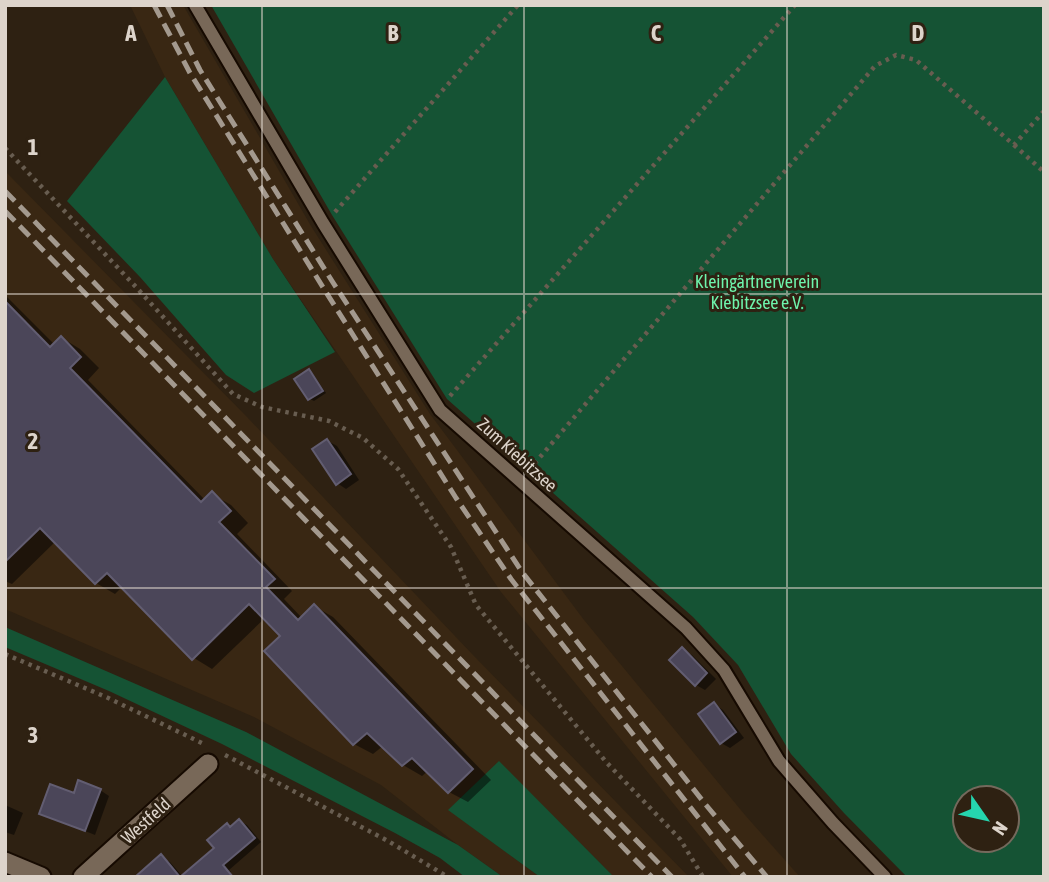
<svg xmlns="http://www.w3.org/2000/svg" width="1049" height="882" font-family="'Asap Condensed',sans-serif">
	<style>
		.built { fill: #392713 }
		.green { fill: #155334; fill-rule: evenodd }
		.shadow { fill: #0007 }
		.building { fill: #4b4659; stroke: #625d71; stroke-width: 2 }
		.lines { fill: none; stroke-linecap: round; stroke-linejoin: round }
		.service-casing { stroke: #160a01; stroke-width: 16 }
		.minor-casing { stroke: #160a01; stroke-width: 23 }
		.path { stroke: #685d50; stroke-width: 4.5; stroke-dasharray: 3.5 5; stroke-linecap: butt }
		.service { stroke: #786858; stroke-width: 12 }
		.minor { stroke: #786858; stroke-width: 19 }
		.rail { stroke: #a3998e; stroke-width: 5; stroke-dasharray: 14 7; stroke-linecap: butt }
		.grid { fill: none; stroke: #ddd4cb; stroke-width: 2; stroke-opacity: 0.55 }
		.labels { text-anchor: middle; stroke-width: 6; stroke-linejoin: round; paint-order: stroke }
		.park-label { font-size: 18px; fill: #6ef3ab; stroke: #2e2112 }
		.street-label { font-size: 18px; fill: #ddd4cb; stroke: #2e2112 }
		.grid-label { font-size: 23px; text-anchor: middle; font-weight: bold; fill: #ddd4cb; stroke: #2e2112; stroke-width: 6; stroke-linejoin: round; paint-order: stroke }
	</style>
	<rect width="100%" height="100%" fill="#2e2112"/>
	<!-- built -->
	<path class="built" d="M130 5H183L311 226 430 414 584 620 745 815 800 877H733L501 592 273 259 165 77Z
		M5 171 247 417 473 655 689 877H614L499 762 449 810 540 877H503L458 845 381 785 254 717 5 609Z"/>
	<!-- green -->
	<path class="green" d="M211 5H1044V877H907L844 813 791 754 738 665 693 617 447 399 332 215ZM965 798H1007V840H965Z
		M165 77 273 259 335 352 254 393 226 375 140 277 67 201Z
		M5 627 246 732 458 845 503 877H465L440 858 395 833 222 744 109 691 5 647Z
		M499 761 614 877H540L448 810Z"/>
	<!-- shadow -->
	<path class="shadow" d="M5 295 55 345 62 338 80 349 99 368 88 380 205 500 212 494 231 505 248 523 237 534 292 591 284 599 302 618 314 606 333 617 491 780 468 802 449 792 428 771 422 776 403 765 383 746 373 754 354 744 282 636 265 618 212 669 194 658 123 586 115 594 96 583 56 541 12 584 5 581Z
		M309 371 313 374 326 393 314 401 310 399Z
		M328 441 337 446 359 480 346 489 337 483Z
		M682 650 692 655 716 679 705 690 696 685Z
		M714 704 723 710 744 738 730 748 721 743Z
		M100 790 109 796 95 835 41 813 75 795Z
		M5 805 23 813 14 835 5 832Z
		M239 821 247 825 261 842 229 870 231 872 226 877 138 876 161 857 170 862 183 877 216 848 231 828Z"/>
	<!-- building -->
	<path class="building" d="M5 301 50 347 61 336 81 357 70 368 201 502 212 491 231 511 219 522 275 579 266 587 298 620 314 604 473 769 448 793 412 758 402 766 367 733 353 745 264 651 280 636 249 604 192 660 107 573 95 584 40 528 5 562Z
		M309 369 323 391 308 400 294 379Z
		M327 439 351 474 336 485 312 449Z
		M682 647 707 673 695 686 669 660Z
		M714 702 736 732 720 744 698 714Z
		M78 780 101 789 85 831 39 814 50 784 74 793Z
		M239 819 255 838 223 865 233 877H180L214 848 207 840 227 823 230 827Z
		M161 854 180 877H135Z"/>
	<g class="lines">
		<!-- service casing -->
		<g class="service-casing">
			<path id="service" d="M195 5 323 223 440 410 686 628 724 670 779 761 833 823 885 877"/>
		</g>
		<!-- minor casing -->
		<g class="minor-casing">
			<path id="minor" d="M5 862 41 877
				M83 877 208 764"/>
		</g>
		<!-- path -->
		<path class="path" d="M1014 145 1044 172
			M5 148 136 287 233 394 262 407 329 421 363 438 398 469 451 547 476 605 607 763 680 839 703 877
			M335 212 518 5
			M450 396 795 5
			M529 470 875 66 896 55 916 60 1014 145 1044 111
			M5 654 106 697 204 744
			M225 755 388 841 448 877"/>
		<!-- service -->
		<use href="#service" class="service"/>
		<!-- minor -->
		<use href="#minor" class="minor"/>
		<!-- rail -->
		<path class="rail" d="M154 5 190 73 324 289 456 498 511 579 745 877
			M167 5 200 70 332 281 522 572 706 805 767 877
			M5 191 672 877
			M5 211 652 877"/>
	</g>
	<!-- grid -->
	<path class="grid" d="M262 5V877M524 5V877M787 5V877M5 294H1044M5 588H1044"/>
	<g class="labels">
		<!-- park labels -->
		<g class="park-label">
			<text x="757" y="288">Kleingärtnerverein<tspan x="757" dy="21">Kiebitzsee e.V.</tspan></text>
		</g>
		<!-- street labels -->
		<g class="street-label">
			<text transform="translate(517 455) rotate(42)" y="6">Zum Kiebitzsee</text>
			<text transform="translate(146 821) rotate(-42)" y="6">Westfeld</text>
		</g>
	</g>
	<g class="grid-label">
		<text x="131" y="41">A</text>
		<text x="393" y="41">B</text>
		<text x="656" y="41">C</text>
		<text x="918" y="41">D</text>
		<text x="33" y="155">1</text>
		<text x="33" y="449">2</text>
		<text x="33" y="743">3</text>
	</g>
	<!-- border -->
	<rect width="1049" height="882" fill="none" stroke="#ddd4cb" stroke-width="14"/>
	<!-- north arrow -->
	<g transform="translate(986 819) rotate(124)"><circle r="33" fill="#2e2112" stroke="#74695c" stroke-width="2"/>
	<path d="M0-5L12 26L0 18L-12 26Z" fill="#25d5ae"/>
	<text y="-10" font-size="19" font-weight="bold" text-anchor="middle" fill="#ddd4cb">N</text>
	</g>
</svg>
